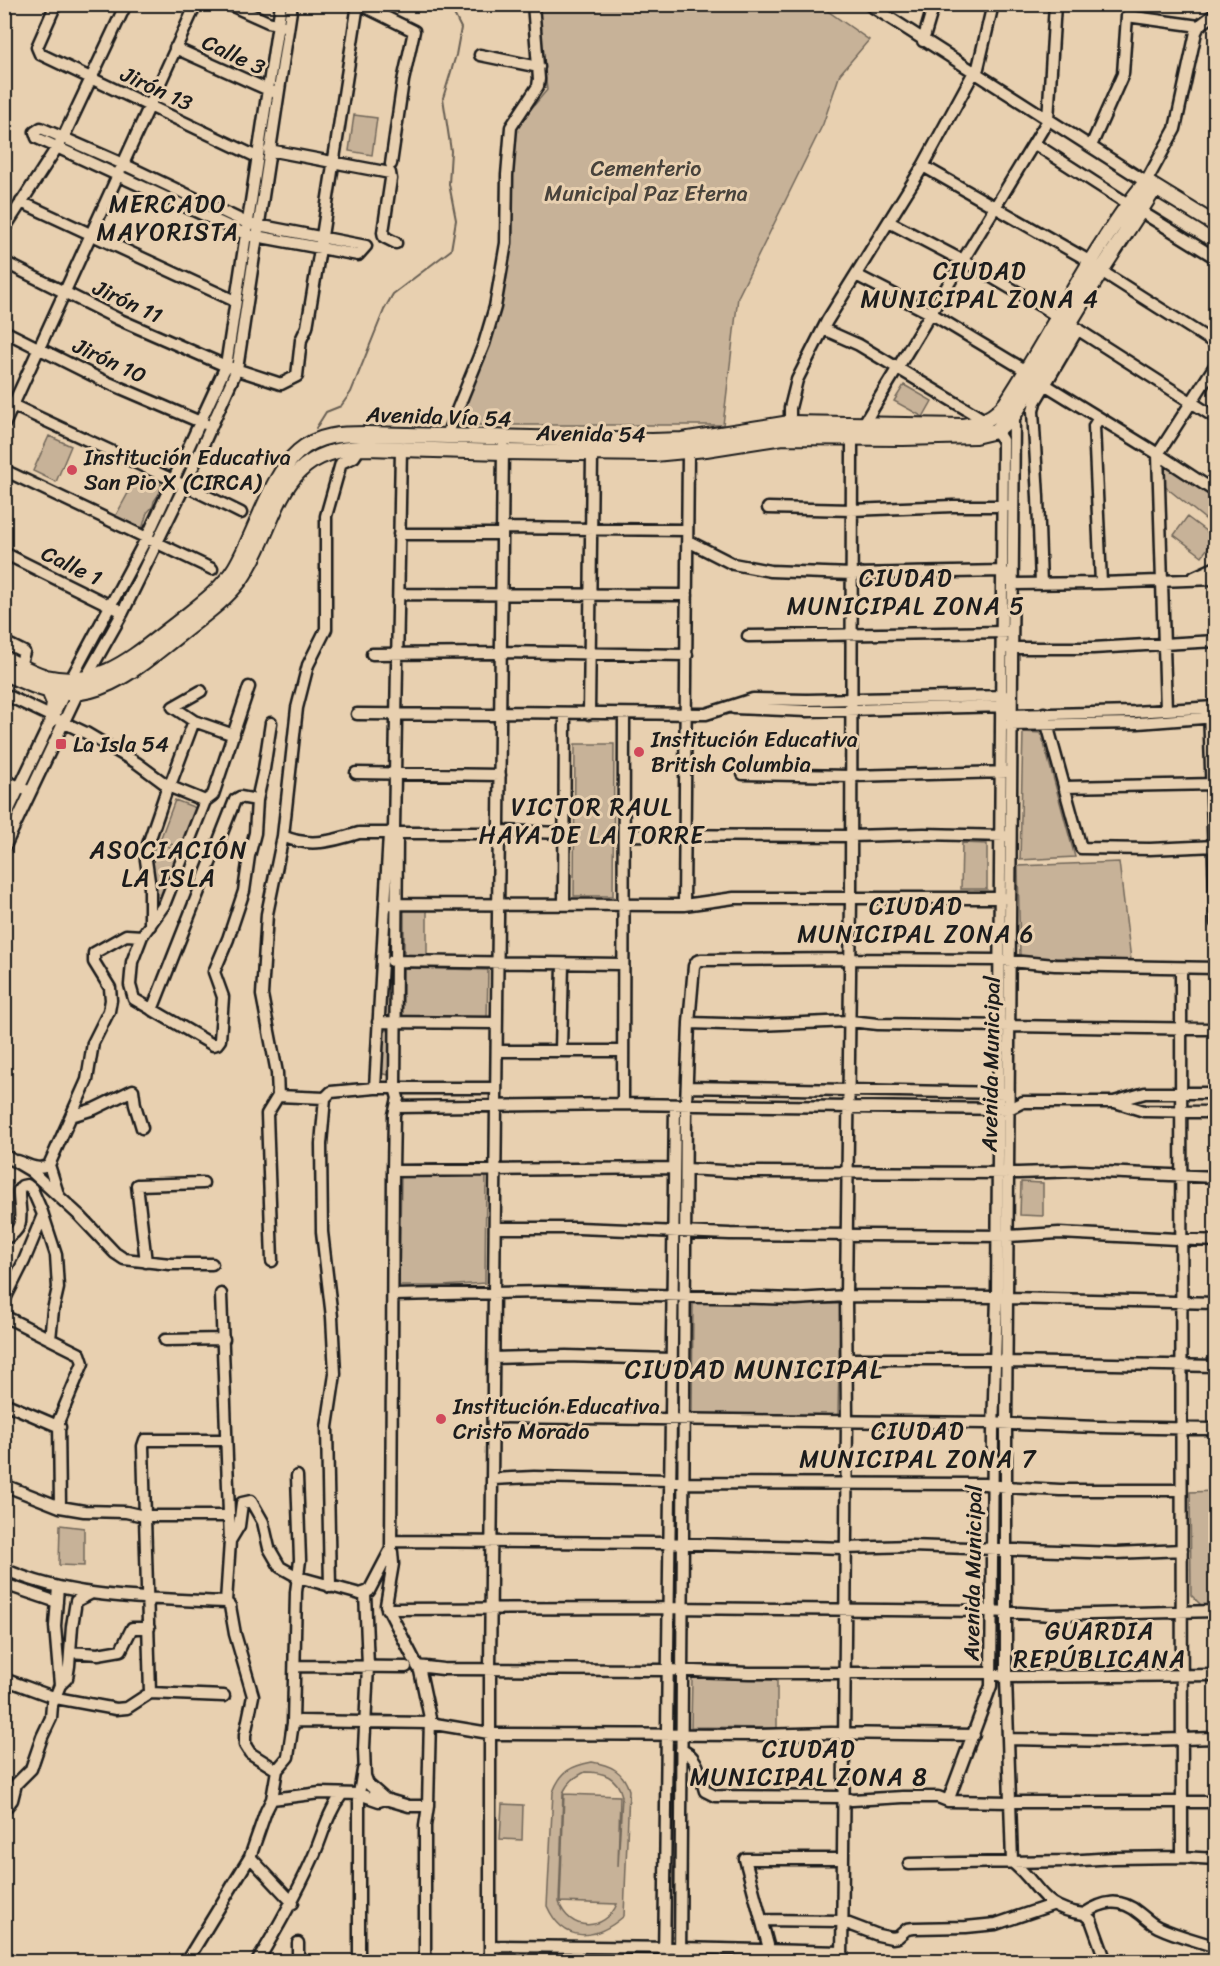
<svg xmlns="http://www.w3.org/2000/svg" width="1220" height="1966" font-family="Sriracha,sans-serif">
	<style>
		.green { fill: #c7b298; stroke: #72675a; stroke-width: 1.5; fill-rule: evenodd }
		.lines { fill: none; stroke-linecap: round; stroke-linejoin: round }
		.stream { stroke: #685f53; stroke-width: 2 }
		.minor-casing { stroke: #1c1c1c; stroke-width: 15 }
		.major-casing { stroke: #1c1c1c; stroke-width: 18 }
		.minor { stroke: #e8d0b0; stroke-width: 10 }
		.major { stroke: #e8d0b0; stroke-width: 14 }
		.poi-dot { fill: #d1495b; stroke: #e8d0b0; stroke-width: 2 }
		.labels { text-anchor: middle; stroke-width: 6; stroke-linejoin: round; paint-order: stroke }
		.street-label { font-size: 22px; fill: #1c1c1c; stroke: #e8d0b0 }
		.park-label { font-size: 22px; fill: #47423b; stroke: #e8d0b0 }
		.poi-label { font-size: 22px; fill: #1c1c1c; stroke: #e8d0b0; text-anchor: start }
		.neighbourhood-label { font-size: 24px; letter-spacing: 1.5px; fill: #1c1c1c; stroke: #e8d0b0 }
		.quarter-label { font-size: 26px; letter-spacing: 1.5px; fill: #1c1c1c; stroke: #e8d0b0 }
	</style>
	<rect width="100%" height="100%" fill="#e8d0b0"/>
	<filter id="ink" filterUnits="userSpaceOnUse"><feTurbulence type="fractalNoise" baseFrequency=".0167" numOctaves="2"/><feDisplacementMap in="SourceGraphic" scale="12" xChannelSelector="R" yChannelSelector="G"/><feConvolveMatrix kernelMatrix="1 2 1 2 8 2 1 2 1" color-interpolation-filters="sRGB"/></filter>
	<g filter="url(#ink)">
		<!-- green -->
		<path class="green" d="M538 5H819L869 40 840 74 823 124 738 297 723 425H454L490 340 512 192 515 128 547 90Z
			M354 115 377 118 372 155 349 151Z
			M904 385 932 401 923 417 894 401Z
			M49 436 71 446 56 482 33 471Z
			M336 439 482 442V448L336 446C316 451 301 458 288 475L244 565 212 602 290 468 311 449Z
			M1166 463 1215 497V527L1163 485 1162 466Z
			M138 475 162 485 159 494 154 501 153 506 147 513 142 529 115 517Z
			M1187 517 1215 538 1202 556 1174 535Z
			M1023 732 1041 733 1075 857 1020 860Z
			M575 744H614L613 896H574Z
			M175 800 196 808 181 848 160 840Z
			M154 841 181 851 160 904 153 901 149 854Z
			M962 843 987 844V889H961Z
			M1119 862 1131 960 1020 957 1018 866Z
			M427 908V956H404V909Z
			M386 968H392V1018H383Z
			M403 968 488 970 487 1019 403 1018Z
			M383 1030 391 1031 389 1075 379 1073Z
			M486 1176 485 1283 443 1286H399L401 1177Z
			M1021 1182 1043 1183V1216L1020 1215Z
			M693 1304H840L838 1416 692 1414Z
			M1215 1491V1605H1201L1191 1595 1190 1492Z
			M60 1525 84 1528V1566L59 1565Z
			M692 1678 777 1680V1728L691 1727Z
			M592 1762C611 1765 623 1771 629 1790L624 1916C595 1941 564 1944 547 1906L553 1792C561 1771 571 1766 592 1762ZM585 1772C603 1772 617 1776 622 1796L618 1867 620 1796 564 1794 560 1902 617 1904C605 1932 569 1932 559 1902L563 1793C568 1782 575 1777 585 1772Z
			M674 1763V1936L671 1938V1765Z
			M502 1804 523 1805 522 1840 500 1839Z"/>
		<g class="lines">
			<!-- stream -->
			<path class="stream" d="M316 428 326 412 341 406 351 392 384 310 393 294 451 250 456 220 449 184 451 151 443 98 456 55 461 28 449 4"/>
			<!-- minor casing -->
			<g class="minor-casing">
				<path id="minor" d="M56 4 37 47 40 54 257 157
					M228 4 268 22 284 26
					M359 4 414 31 403 81 391 164
					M868 4 1146 182 1175 129 1196 32 1199 26 1216 13
					M923 41 934 4
					M175 48 273 92
					M480 55 539 67
					M41 128 123 164 247 223 366 246 358 255 245 234 37 138 35 132Z
					M1035 144 1128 204
					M1091 146 1123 74 1127 16 1199 26
					M269 150 390 173 391 179 383 232 384 237 396 243
					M923 166 1091 262
					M21 202 235 301
					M1140 211 1216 258
					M889 222 971 265 1041 306 1216 418
					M4 229 63 138 126 4
					M4 262 118 319 226 366 281 384 297 376 301 340 307 327 320 249 358 4
					M1101 271 1216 344
					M856 275 932 314 1025 370
					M823 329 859 345 986 421
					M4 331 102 380 205 424
					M1046 385 1158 454 1216 492
					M4 401C83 439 163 474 241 513
					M1014 415 1006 1425V1677L1012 1862C1041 1885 1039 1908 1084 1914 1103 1901 1120 1897 1139 1913 1146 1918 1150 1923 1158 1927 1177 1936 1196 1940 1216 1947
					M1099 418 1094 426 1101 583
					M790 423V408L797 380 827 321 923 166 974 72 978 68 993 4
					M4 425 196 4
					M863 425 1048 120 1055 4
					M448 437 449 430 484 344 495 307 506 243 507 175 511 127 538 86 539 79 533 4
					M4 470 212 569
					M768 508 852 510 953 506H1008
					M503 528 687 530
					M399 534H502
					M688 541 733 564 770 571 852 574 1003 571 1013 584 1101 583 1216 579
					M4 553 117 609
					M1194 577 1216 567
					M1041 584 1038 497 1033 411 1035 402 1078 329
					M399 594 687 595
					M748 636 1007 632
					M4 642 24 652 20 666
					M1006 648H1093L1216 641
					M372 654 495 653 501 652 687 655
					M249 687 213 795 205 801 164 905 142 936 132 962 130 985 134 999 213 1045 217 1044 220 1040 223 997 214 972 228 939 244 891 249 856 255 833 257 800 264 769 271 723
					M201 691 173 707 194 721 234 735
					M4 694 86 733 137 763 168 786 205 801
					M1209 707 1216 923
					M734 708 807 711 1007 706
					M1166 710 1158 454 1216 364
					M1044 713 1081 848 1150 849 1216 846
					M357 714 495 715 501 712 706 714 753 699 807 700 1008 696
					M589 714 592 454
					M1006 715 1134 712 1215 707
					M1007 725 1138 723 1216 717
					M356 773 500 775
					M743 774 851 776 1006 772
					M4 780 26 790
					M1064 787 1216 784
					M4 820 71 679 147 537 226 366 281 4
					M389 833 394 829 401 449
					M625 835 851 836 924 834 1005 836
					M283 836C309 848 333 841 359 833H486L499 831 564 833
					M4 848 78 692 123 612 185 485 237 369 292 4
					M385 904 684 905 734 898H1004
					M564 904 565 713
					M684 905 688 452
					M150 926V888L145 853 168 786 172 780 194 721
					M392 961 622 964
					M1181 968 1182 1857
					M152 1010 235 800 240 797 257 800
					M378 1022 497 1023
					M689 1023 758 1025 850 1021 878 1024 1216 1029
					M561 1050 563 964
					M497 1051H622
					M687 1087 1004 1093
					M375 1088 389 834
					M278 1096 325 1098 331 1092 375 1088H496
					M325 1098 321 1144 322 1232 332 1317 335 1374 327 1427 330 1587
					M1115 1102 1144 1111 1216 1112
					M623 1104 624 714
					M396 1107 623 1104 1009 1109 1023 1102H1114L1145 1093H1216
					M71 1116 94 1109 133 1090 135 1105 142 1128
					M4 1155 31 1171 80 1216 115 1253 124 1259 170 1264H212
					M17 1161C27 1164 39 1172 49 1165L87 1080 93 1043 109 1011 111 1000 110 988 94 962V953L126 935 142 936
					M49 1165 58 1194
					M686 1169 741 1172 1018 1173 1079 1171 1216 1177
					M393 1171 674 1168
					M495 1228H578L730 1234 1008 1236 1059 1233 1216 1241
					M4 1239C29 1228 18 1211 19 1190L22 1186 27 1185 32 1189 42 1212 56 1255 58 1288 53 1310 50 1339
					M272 1261 267 1114 278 1096 277 1073 262 995 267 914 283 836 297 708 308 665 326 629V516L341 463 354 457 360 448
					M146 1262 137 1185 203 1183
					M221 1294 230 1541 226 1602 230 1606 235 1634 253 1696 245 1735V1745L250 1753 277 1770
					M393 1295 545 1292 796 1299 846 1296 997 1297 1008 1298 1216 1303
					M4 1301 24 1261 43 1215
					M4 1316 80 1354 83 1363 59 1420 60 1507
					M165 1340 224 1339
					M494 1358 566 1356 671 1359
					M847 1359H996L1007 1362 1216 1366
					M4 1403 60 1427
					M493 1417 986 1423 1097 1427 1216 1429
					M493 1479 534 1477 670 1480 683 1483 985 1484 1006 1487 1060 1490H1181
					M4 1485 60 1507 84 1511 126 1512 144 1516H228
					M230 1541 239 1526 242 1503 251 1501 263 1522 269 1548 280 1567 298 1577 360 1594 369 1591 391 1549 393 1171 394 1115 398 1098 395 1088 397 834 394 829
					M392 1541 661 1543 844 1548 911 1546 1116 1553 1182 1550
					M392 1552 393 1564 386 1605 420 1671 430 1718 428 1806 425 1826V1962
					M4 1569C73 1600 152 1598 226 1602
					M4 1584 57 1602
					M365 1593 368 1666 364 1748 365 1776 368 1784 385 1799
					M387 1609 668 1608 991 1611 1051 1615 1216 1611
					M70 1652 98 1654 121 1650 132 1628H149
					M295 1666 406 1667
					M417 1666 443 1669 667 1670 749 1673H991L1006 1677 1216 1675
					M4 1679 56 1698 116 1709 127 1708 150 1693 224 1696
					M60 1685 67 1678 69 1666 72 1626 76 1601 92 1593
					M150 1693 143 1446 145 1440H225
					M293 1723 300 1721 429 1723 495 1734 759 1735 831 1733 974 1735
					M1009 1739 1113 1741 1216 1738
					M681 1750C698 1755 700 1775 705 1791L715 1796 843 1797 852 1800 903 1797H938L948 1801 1011 1802H1216
					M272 1799 320 1793 359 1794 379 1801 385 1799 409 1806H428
					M948 1801 991 1686 993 1431 997 1297 1003 444 1002 440 996 431
					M4 1810 12 1800 16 1784 31 1769 42 1737 51 1718 52 1705 60 1685 55 1626 58 1587
					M250 1857 293 1903
					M909 1864 1067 1861 1114 1858 1182 1857 1216 1859
					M1084 1914 1091 1920 1106 1962
					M762 1920 841 1921 878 1935 892 1938 898 1937 907 1929 914 1928 966 1927 996 1924 1052 1905
					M490 1946 680 1948 841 1952
					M186 1962 250 1857 266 1811 272 1799 277 1770 288 1757 293 1723 296 1592 300 1560 297 1476
					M257 1962C277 1929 295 1897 311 1862 322 1839 326 1815 342 1794
					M298 1962V1943
					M359 1962V1794L363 1770
					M490 1962V1669L503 447
					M576 1962V1948
					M664 1962 675 1105
					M680 1962 686 1105 689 1023 694 966 697 961 701 960 850 959 999 960 1055 965 1216 968
					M768 1962V1945L745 1859H843
					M842 1962 847 1421 846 1296 851 897 852 438"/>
			</g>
			<!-- major casing -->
			<g class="major-casing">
				<path id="major" d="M4 658C18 665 32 673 46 677 101 690 136 654 176 624 197 607 221 591 235 568 255 535 271 475 298 452 318 434 342 434 367 434L652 441 682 440 790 423 963 426C982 423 994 418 1006 403 1054 330 1091 249 1146 182L1216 225
					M4 673C18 679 32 686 47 690 99 705 142 663 180 634 201 617 225 601 241 579 281 521 274 448 366 448L503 452 654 454 706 449 783 437 903 438 975 436 996 431 1014 415 1101 271 1155 188
					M49 691 54 703 52 718"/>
			</g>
			<!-- minor -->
			<use href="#minor" class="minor"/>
			<!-- major -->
			<use href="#major" class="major"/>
		</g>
	</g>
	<!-- markers -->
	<g class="poi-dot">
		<circle cx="72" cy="470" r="6"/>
		<rect x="55" y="738" width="12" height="12" rx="3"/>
		<circle cx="639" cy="752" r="6"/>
		<circle cx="441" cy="1419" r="6"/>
	</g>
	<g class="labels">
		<!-- street labels -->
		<g class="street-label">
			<text transform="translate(234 54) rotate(25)" y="8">Calle 3</text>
			<text transform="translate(157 88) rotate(25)" y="8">Jirón 13</text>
			<text transform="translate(128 301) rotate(25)" y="8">Jirón 11</text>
			<text transform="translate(110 360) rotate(25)" y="8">Jirón 10</text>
			<text transform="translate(439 416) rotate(2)" y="8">Avenida Vía 54</text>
			<text transform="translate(591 433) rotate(1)" y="8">Avenida 54</text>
			<text transform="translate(72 565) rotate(26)" y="8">Calle 1</text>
			<text transform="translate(990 1064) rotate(-89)" y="8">Avenida Municipal</text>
			<text transform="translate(972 1573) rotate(-89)" y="8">Avenida Municipal</text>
		</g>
		<!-- park labels -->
		<g class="park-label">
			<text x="646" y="176">Cementerio<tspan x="646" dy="25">Municipal Paz Eterna</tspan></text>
		</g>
		<!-- poi labels -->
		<g class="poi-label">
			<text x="84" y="465">Institución Educativa<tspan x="84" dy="25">San Pio X (CIRCA)</tspan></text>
			<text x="651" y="747">Institución Educativa<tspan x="651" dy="25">British Columbia</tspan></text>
			<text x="73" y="752">La Isla 54</text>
			<text x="453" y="1414">Institución Educativa<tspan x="453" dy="25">Cristo Morado</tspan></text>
		</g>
		<!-- neighbourhood labels -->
		<g class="neighbourhood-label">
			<text x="168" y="212">MERCADO<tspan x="168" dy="28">MAYORISTA</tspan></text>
			<text x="980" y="279">CIUDAD<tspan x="980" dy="28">MUNICIPAL ZONA 4</tspan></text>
			<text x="906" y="586">CIUDAD<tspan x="906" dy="28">MUNICIPAL ZONA 5</tspan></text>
			<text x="592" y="815">VICTOR RAUL<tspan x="592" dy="28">HAYA DE LA TORRE</tspan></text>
			<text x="169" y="858">ASOCIACIÓN<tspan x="169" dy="28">LA ISLA</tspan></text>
			<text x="916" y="914">CIUDAD<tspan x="916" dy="28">MUNICIPAL ZONA 6</tspan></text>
			<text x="918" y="1439">CIUDAD<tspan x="918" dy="28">MUNICIPAL ZONA 7</tspan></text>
			<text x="1100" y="1639">GUARDIA<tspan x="1100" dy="28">REPÚBLICANA</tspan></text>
			<text x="809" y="1757">CIUDAD<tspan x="809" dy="28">MUNICIPAL ZONA 8</tspan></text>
		</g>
		<!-- quarter labels -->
		<g class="quarter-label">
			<text x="754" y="1378">CIUDAD MUNICIPAL</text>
		</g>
	</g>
	<!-- margin -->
	<rect width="1220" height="1966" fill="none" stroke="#e8d0b0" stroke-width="24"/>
	<rect x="12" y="12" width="1196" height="1942" fill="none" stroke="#1c1c1c" stroke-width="2" filter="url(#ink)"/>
</svg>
